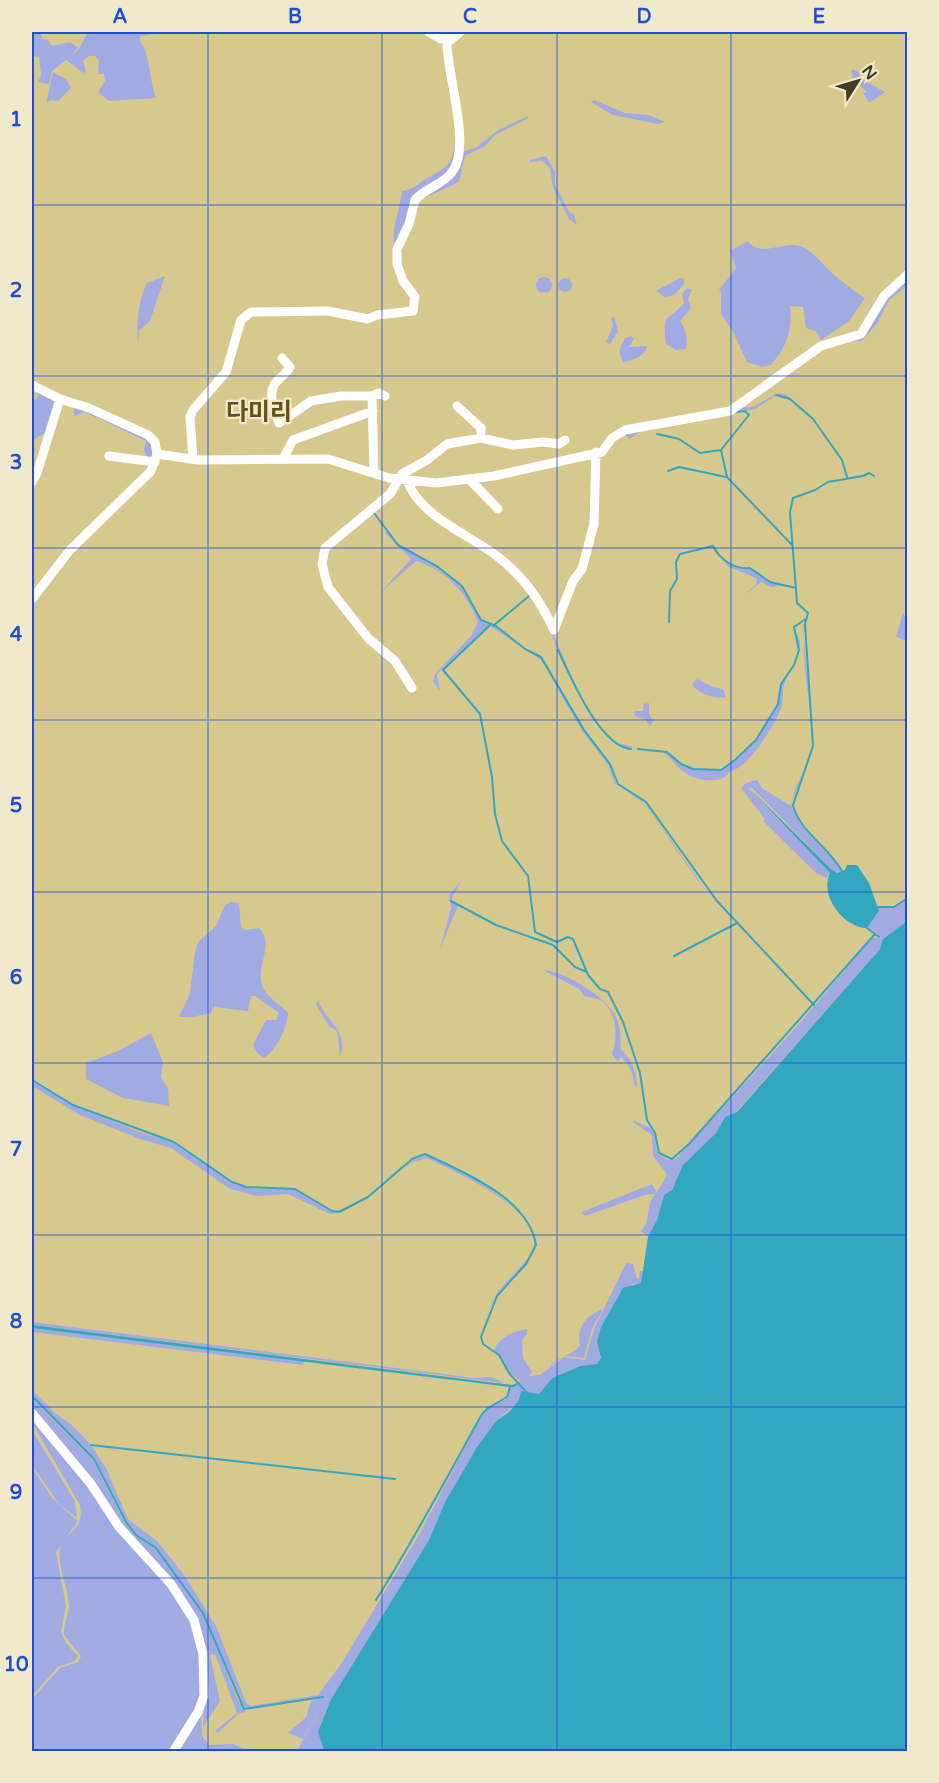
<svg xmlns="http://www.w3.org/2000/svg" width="939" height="1783" font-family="'Varela Round','Noto Sans KR',sans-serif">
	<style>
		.green { fill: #a1abe2 }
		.water { fill: #34a7c0 }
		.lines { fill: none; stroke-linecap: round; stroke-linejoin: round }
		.stream { stroke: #34a7c0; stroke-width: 2 }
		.minor { stroke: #fff; stroke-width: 9 }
		.grid { fill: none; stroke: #1d4ed8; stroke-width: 1.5; stroke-opacity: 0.55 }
		.labels { text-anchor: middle; stroke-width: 4.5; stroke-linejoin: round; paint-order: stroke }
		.quarter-label { font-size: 24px; font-weight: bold; fill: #615319; stroke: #f0e9cc }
		.neatline { fill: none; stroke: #1d4ed8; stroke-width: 2 }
		.grid-label { font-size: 20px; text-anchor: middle; font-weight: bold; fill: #1d4ed8 }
	</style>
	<rect width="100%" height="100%" fill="#d7c98e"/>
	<!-- green -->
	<path class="green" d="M32 32H47L41 34 42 39 48 40 52 46 70 42 78 48 71 56 79 49 88 32H154V34L140 36V41C151 57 149 79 156 98L109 101 98 92 105 81 104 74H98L99 61 95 56H89L83 61 86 71 83 73 66 60 52 71 49 84 38 82 41 75 39 57 32 56Z
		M851 69 858 71 860 78 885 92 869 103 863 93 867 92 853 80Z
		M53 72 66 79 71 88 58 101 51 100 46 103Z
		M594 100 625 113 649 115 665 122 658 124 613 115 591 102Z
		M528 116 527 119 495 135 485 146 465 156 459 181 455 184 422 199 462 152 477 147 498 130Z
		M457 132 453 168 423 190 395 249C390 229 400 211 402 191 411 190 417 185 424 180 452 164 452 166 457 132Z
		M546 156 555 172V185L570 213 574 214 577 225 569 219 553 188 550 168 542 161 529 162 530 160Z
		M748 241C760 258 784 241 800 246 813 250 822 264 832 273 842 282 854 291 865 298L849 321 821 340 816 331 806 328 803 307 790 306C793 330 787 346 771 365L762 367 747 362 732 330 721 314V292L719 290 736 268 730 251Z
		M165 276 150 321 139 331 138 345C137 323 137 303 147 283Z
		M536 285a8 8 0 1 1 16 0a8 8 0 1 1-16 0Z
		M558 285a7 7 0 1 1 14 0a7 7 0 1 1-14 0Z
		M680 278 684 279V284L674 295 665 297 656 291Z
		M907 279V286L889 300 878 322 862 341H849L886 298Z
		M687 288 692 290 688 299 691 308 680 321C686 329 688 339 686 349L676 350 666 344C662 310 668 323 684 303L682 294Z
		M614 316 618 331 610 344 606 342 613 326 611 318Z
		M631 336 634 339 629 347 647 346C644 358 633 359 623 363L619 350 625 338Z
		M32 388 56 401 44 433 32 441V402L39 396Z
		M778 393 787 395 816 420 790 398 777 395 755 409 641 431 629 439 623 433 736 408 753 407Z
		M74 404 147 438 152 447 153 459H148L144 449 146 441 85 412 74 416Z
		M387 531C406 557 436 563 459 585 471 597 473 618 489 625L437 674 440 692 433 681 435 674 471 636 478 622C467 593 446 570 416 561L380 593 411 559 385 533Z
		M724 559C730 567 739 570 750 569L770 582 785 585 771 587 761 582 745 595 757 583 756 578 727 566Z
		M903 613 907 619V641L896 637Z
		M806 620C798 649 813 711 812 744 812 764 787 793 793 810 801 833 829 849 842 871L837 873 830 868 751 787 749 789 830 873 827 878 816 873 764 822V818L741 788 746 783 757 780 762 788 791 806C796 786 811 766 812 745 813 705 805 664 803 625Z
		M490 626 496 627 525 649 541 658 583 730 610 765 616 784 645 803 702 885 735 923 698 881 645 804 614 783 609 766 582 731 541 660Z
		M552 630C565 663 587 715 613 739 619 745 627 744 634 748 627 748 621 748 616 744 600 731 551 648 552 630Z
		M797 633C807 655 790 666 784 685 782 692 784 700 781 708 776 724 747 770 730 771 724 785 698 781 687 774 677 769 672 757 662 752L639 751H662L671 755 684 767 694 769 720 770 736 760 756 741 775 711 782 683 798 657Z
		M697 679 713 687 723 689 726 697C716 700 698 694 692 684Z
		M649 703V714L653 721 650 726 645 719 634 716 635 711H643L644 704Z
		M461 881 451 900 458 906 440 949 451 908 449 895Z
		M907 899V921L883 939 880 949 736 1112 725 1117 716 1133 683 1165 672 1190 664 1195 657 1220 648 1237 641 1231C649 1222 647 1214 650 1203 655 1192 663 1186 667 1174L653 1156 652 1135 633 1122V1120C660 1133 651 1125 658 1154L668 1160 676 1159 799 1024 872 938H882L868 927 879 911 878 907H895Z
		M231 902 239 903 241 927 245 930 259 928C275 943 256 966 262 985 267 999 279 1002 288 1013 287 1029 277 1049 264 1058L258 1054 253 1045 266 1020H276L279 1013 255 996H251L248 1011 214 1007 211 1013 192 1017H179L190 993 195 951 199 941 216 926 225 905Z
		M543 970C564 971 607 997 616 1017 621 1028 620 1039 621 1050 632 1059 636 1070 637 1085L635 1088C635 1078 629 1063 621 1057L618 1062 612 1054C620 1032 615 995 585 997L579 989Z
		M318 1000C325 1020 350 1032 340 1056L337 1031 329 1026 316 1005Z
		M151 1033 163 1062 161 1078 168 1088 169 1106 123 1098 86 1079V1063L118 1051Z
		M32 1081 72 1105 142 1133 171 1141 234 1184 253 1189H294L328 1210 343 1211 330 1214 288 1194 257 1196 230 1189 171 1148 140 1139 80 1115 32 1086Z
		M425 1156C452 1163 546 1213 534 1249 528 1268 508 1279 497 1295 489 1306 485 1325 480 1338 485 1324 488 1307 496 1295 505 1280 522 1269 531 1253 554 1214 451 1170 427 1158L413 1162 400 1171 413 1160Z
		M652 1184 656 1191 655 1194 645 1195 585 1216 582 1212Z
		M626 1263 633 1264 637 1279 639 1278 640 1271H643L641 1283 633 1284 619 1294 597 1342 601 1358 597 1365 581 1366 552 1378 539 1394H528L496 1421 477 1447 445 1502 429 1540 330 1701C322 1718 316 1733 324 1751H297L324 1702 303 1739 288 1733 306 1717 311 1701 324 1697 246 1710 204 1613 157 1548 137 1535 127 1522 95 1459 32 1395V1390L55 1413 72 1425 92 1446 106 1468 128 1519 157 1541 185 1576 217 1628 246 1703 251 1706 318 1695 341 1664 420 1533 482 1415 488 1408 508 1398 510 1387H515L520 1381 509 1371 494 1350C499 1337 514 1331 527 1329V1334L522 1340 523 1358 532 1372 522 1384 529 1376 540 1375 564 1357 585 1360 594 1329Z
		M603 1309 592 1329 584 1358 564 1356 550 1366C559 1355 573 1356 580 1345 576 1328 586 1315 603 1309Z
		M32 1322 475 1378 491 1377 504 1383 32 1325Z
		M32 1328 304 1361 303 1365 32 1332Z
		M32 1398 93 1460 125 1523 136 1536 156 1549 203 1614 238 1700 246 1712 238 1714 218 1733 215 1731 237 1713 215 1654 210 1655 220 1701 203 1727 205 1654 169 1577 137 1543 32 1410Z
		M32 1416 148 1561 189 1616 198 1645 201 1699 171 1751H32V1699L60 1668 78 1662 81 1656 64 1635C63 1624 68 1617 69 1607 69 1589 57 1568 60 1550 63 1531 85 1532 80 1505L32 1423Z
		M32 1430 75 1501 77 1518 59 1504 32 1465Z
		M32 1467 52 1498 78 1521 56 1552 66 1606 61 1632 66 1643 78 1656 75 1661 58 1667 32 1696Z
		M201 1714 202 1736 209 1745 233 1744 250 1751 176 1752Z"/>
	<!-- water -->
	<path class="water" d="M748 787 830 868 837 873 845 870 847 865H857L869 883 879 911 867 928C843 928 819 895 830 873Z
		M907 921V1751H324L318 1732 330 1701 429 1540 445 1502 477 1447 496 1421 509 1412 519 1400 521 1391 539 1394 552 1378 581 1366 597 1364 601 1358 597 1342 601 1327 623 1288 641 1283 648 1237 657 1220 664 1195 672 1190 683 1165 716 1133 725 1117 737 1112 880 949 883 939Z
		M32 1325 512 1385 519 1382 515 1387H510L32 1328Z"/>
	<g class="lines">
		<!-- stream -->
		<path class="stream" d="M776 395 790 399 813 419 842 460 847 477
			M735 412 745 411 749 415 721 450 727 477 792 545
			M657 434 679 439 700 453 721 450
			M668 471 679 467 726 477
			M374 513 398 545 438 567 462 586 481 620 496 626 525 649 541 657 584 730 610 764 618 784 646 802 717 901 814 1005
			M669 622 670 591 677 579 676 562 680 554 713 546C720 560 735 570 750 568L770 582 796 588
			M490 625 443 670 480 714 492 777 495 814 502 841 528 876 535 932 557 942 568 937 573 939 588 975 600 989 608 992 623 1022 640 1073 647 1120 655 1133 659 1153 672 1159 689 1144 875 934
			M493 626 529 596
			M558 650C570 676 600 747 631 749
			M638 749 667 752 681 764 693 769 721 770 735 760 756 740 778 704 781 684 794 665 799 650 794 627 807 618
			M842 871C829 847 798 830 793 805L813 746 805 624 808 613 797 603 790 512 793 498 815 490 828 482 863 476 869 473 874 476
			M451 901 496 925 553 945 575 967 587 972
			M878 907H894L908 898
			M867 928 879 937
			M674 956 737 923
			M32 1080 73 1105 174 1142 232 1182 246 1187 295 1189 332 1211 339 1212 368 1197 412 1159 425 1154C463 1172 529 1198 536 1245L526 1264 497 1296 481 1337 483 1344 499 1355 509 1373 528 1394
			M32 1396 94 1459 126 1522 136 1535 156 1548 203 1613 244 1709 323 1697
			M91 1445 395 1479
			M376 1600C414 1540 447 1477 482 1414L488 1408 507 1397 510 1387"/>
		<!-- minor -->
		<path class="minor" d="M429 32 441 39 451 37
			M282 358 290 367C286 375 278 378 274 385 268 396 275 414 279 423L311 401 341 396H372
			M32 385 60 399 89 408 148 435 155 442 157 454 151 471 70 550 32 599
			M457 406 481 428V438
			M157 454 198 460 328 459 389 478 436 483 494 476 602 452 612 438 625 430 730 411 821 346 861 334 884 296 908 274
			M109 456 155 462
			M284 457 293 440 373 411
			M193 459 190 417 193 410 226 372 241 320 251 312 328 311 368 319 377 315 413 311 415 297 403 281 397 264V249L409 224 415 200C425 188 443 185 452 172 472 147 447 75 447 43L460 32
			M374 472 372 396 379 393 385 396
			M470 480 498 509
			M407 481C423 519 468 533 498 557 524 577 540 600 554 630
			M32 482 37 473 60 399
			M554 630 573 581 582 569 594 524 596 452
			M412 688 395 661 368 638 328 587 322 564 325 548 390 494 402 474 427 460 447 444 481 438 513 445 543 442 559 444 565 440
			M32 1413 91 1484 119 1527 171 1584 194 1620 203 1654 204 1696 198 1712 173 1752"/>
	</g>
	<!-- grid -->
	<path class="grid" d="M208 32V1752M382 32V1752M557 32V1752M731 32V1752M32 205H908M32 376H908M32 548H908M32 720H908M32 892H908M32 1063H908M32 1235H908M32 1407H908M32 1578H908"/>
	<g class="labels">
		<!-- quarter labels -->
		<g class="quarter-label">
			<text x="259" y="420">다미리</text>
		</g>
	</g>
	<!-- border -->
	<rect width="939" height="1783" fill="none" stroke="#f0e9cc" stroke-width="66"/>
	<!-- north arrow -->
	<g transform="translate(858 81) rotate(53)" stroke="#f0e9cc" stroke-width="4.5" paint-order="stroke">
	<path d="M0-4.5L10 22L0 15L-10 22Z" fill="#423c24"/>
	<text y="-9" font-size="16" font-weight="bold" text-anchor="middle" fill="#423c24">N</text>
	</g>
	<rect x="33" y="33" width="873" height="1717" class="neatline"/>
	<g class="grid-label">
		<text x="120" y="23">A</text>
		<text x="295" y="23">B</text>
		<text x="470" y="23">C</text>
		<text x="644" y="23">D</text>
		<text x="819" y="23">E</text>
		<text x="16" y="126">1</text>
		<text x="16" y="297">2</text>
		<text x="16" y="469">3</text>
		<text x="16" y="641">4</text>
		<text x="16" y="812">5</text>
		<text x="16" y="984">6</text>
		<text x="16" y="1156">7</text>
		<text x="16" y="1328">8</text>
		<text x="16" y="1499">9</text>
		<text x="16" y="1671">10</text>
	</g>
</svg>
